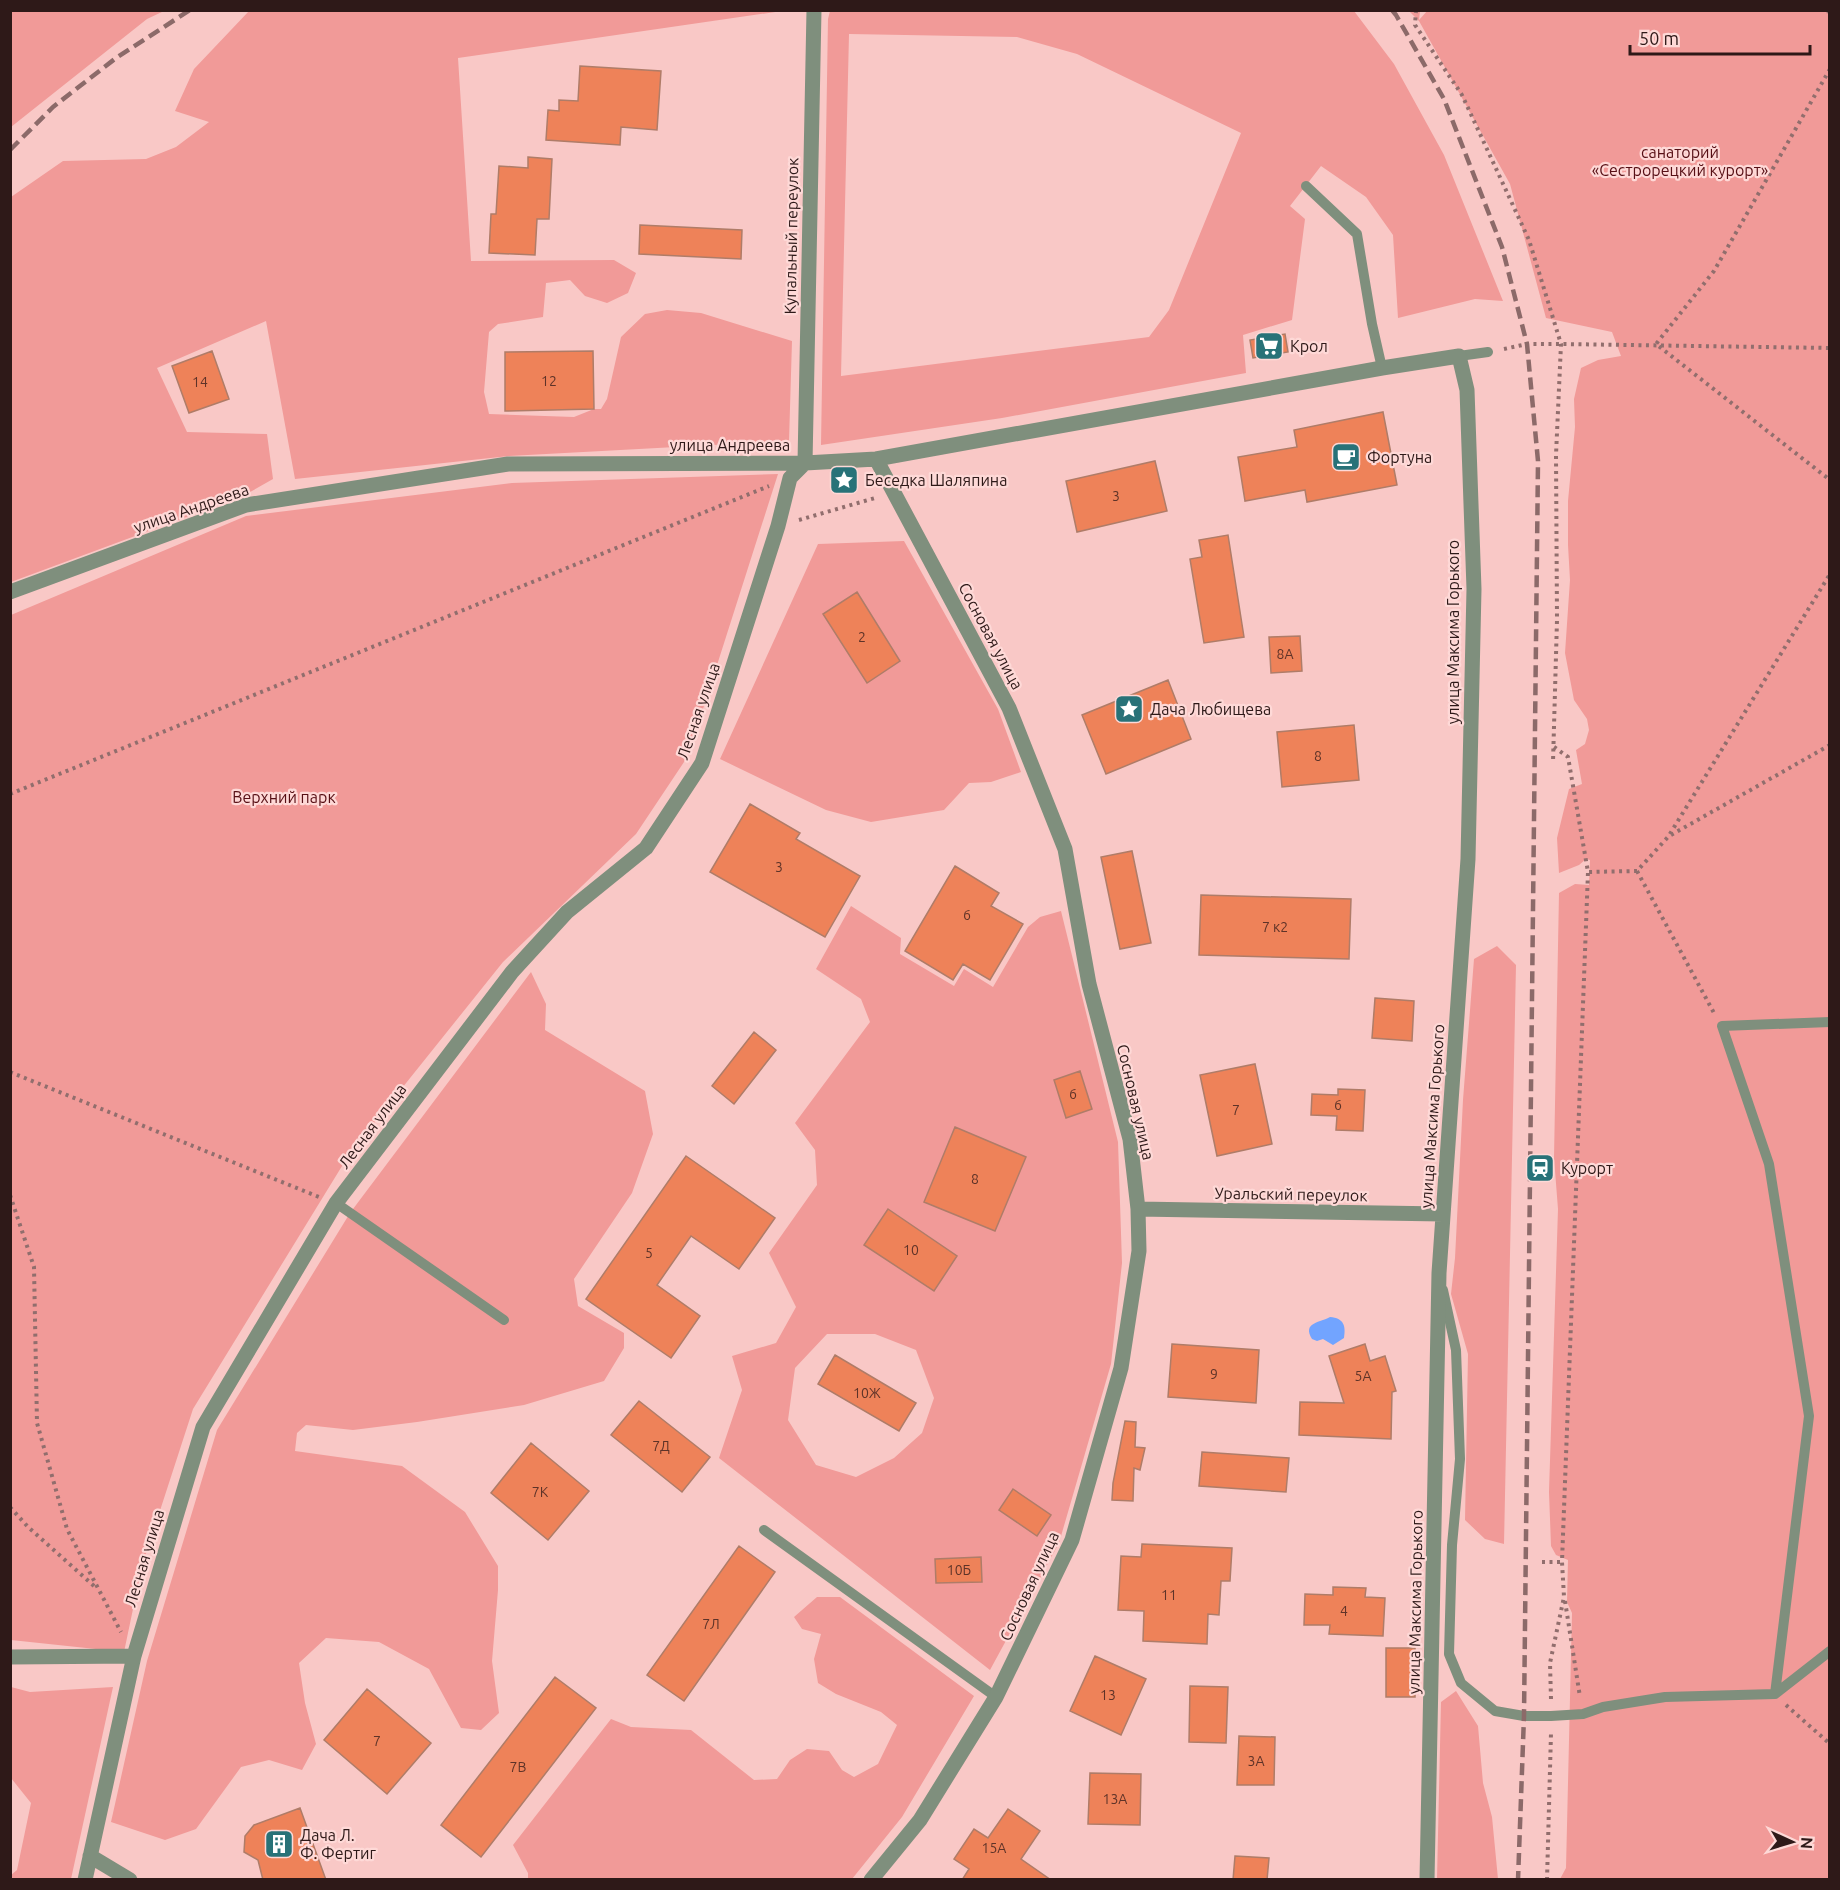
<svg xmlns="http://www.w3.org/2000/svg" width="1840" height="1890" font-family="Ubuntu,sans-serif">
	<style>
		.green { fill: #f19a98; fill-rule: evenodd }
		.water { fill: #72a4ff }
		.building { fill: #ee8259; stroke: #af7c68; stroke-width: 1.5 }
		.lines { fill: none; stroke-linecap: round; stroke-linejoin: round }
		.path { stroke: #916e6d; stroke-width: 4; stroke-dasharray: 3 4.5; stroke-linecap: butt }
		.service { stroke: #7f8f7d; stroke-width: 10 }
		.minor { stroke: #7f8f7d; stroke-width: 15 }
		.rail { stroke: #8c6a69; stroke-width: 4.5; stroke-dasharray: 12 6; stroke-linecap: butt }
		.labels { text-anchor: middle; stroke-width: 4.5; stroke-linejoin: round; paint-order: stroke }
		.number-label { font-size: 14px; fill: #5e3328 }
		.park-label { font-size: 16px; fill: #570f15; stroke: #fed9d7 }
		.street-label { font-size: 16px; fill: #2e1918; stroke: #fed9d7 }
		.poi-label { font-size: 16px; fill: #2e1918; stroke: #fed9d7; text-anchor: start }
	</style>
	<rect width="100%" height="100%" fill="#f9c8c6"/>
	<!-- green -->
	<path class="green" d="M11 10H164V11L147 19 11 127Z
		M1428 10 1829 11V1879H1560L1566 1868 1572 1613 1567 1602 1568 1560 1556 1555 1551 1546 1549 1492 1558 1209 1554 1158 1559 893 1575 884 1589 885 1590 860 1586 859 1579 865 1559 873 1557 838 1569 789 1582 784 1576 750 1585 744 1589 730 1587 719 1574 700 1565 653 1570 580 1568 545V501L1575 427 1574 399 1581 368 1598 360 1621 356 1612 332 1546 318 1510 184 1419 21 1409 11H1420L1419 20Z
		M249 11H782L458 58 471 261 614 260 636 273 628 293 607 303 585 296 570 280 546 283 543 317 498 324 489 332 484 392 489 414 574 417 594 409H601L607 399 621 337 645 314 667 310 701 313 792 341 789 441 509 456 295 479 266 321 157 368 187 432 267 434 273 479 243 496 11 582V197L63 161 146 159 176 147 209 122 175 111 194 69Z
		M830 11H1354L1394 64 1444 155 1503 301 1475 299 1398 318 1393 235 1366 197 1321 166 1290 206 1305 219 1292 320 1243 335 1246 373 1002 418 821 445 828 19ZM849 34 1017 37 1077 54 1241 133 1169 310 1149 337 841 376Z
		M778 474 688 756 636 834 503 962 350 1153 193 1409 142 1566 124 1652 11 1640V615L246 516 512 483Z
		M904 541 998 709 1021 772 991 782 969 783 944 810 871 822 826 810 720 759 818 544Z
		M851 906 901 938 900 954 954 986 964 969 993 987 1028 927 1040 917 1061 911 1118 1142 1122 1263 1111 1364 1059 1543 990 1670 719 1458 742 1390 732 1356 776 1343 796 1307 769 1253 817 1185 815 1150 795 1123 870 1022 861 999 816 969ZM827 1334H875L916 1350 934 1398 922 1433 894 1458 856 1477 816 1465 788 1420 795 1368Z
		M1497 946 1516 965 1504 1544 1485 1539 1465 1520 1468 1354 1451 1294 1455 1258 1463 1100 1474 959Z
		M531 972 546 1004 545 1030 645 1091 653 1134 632 1193 574 1279 578 1306 624 1333V1348L604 1381 524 1405 417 1422 353 1430 306 1425 297 1433 295 1451 402 1466 465 1512 498 1566V1590L492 1661 499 1713 481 1730 461 1728 429 1669 379 1642 326 1638 299 1663 305 1703 316 1744 302 1770 269 1760 241 1767 196 1829 165 1840 111 1822 147 1661 217 1430 350 1213Z
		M817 1597H840L974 1696 902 1817 852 1879H528V1873L513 1845 611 1719 631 1727 691 1730 754 1780 777 1779 790 1760 807 1749 829 1751 842 1770 854 1777 878 1764 897 1725 881 1712 836 1694 818 1683 814 1659 821 1634 802 1629 794 1617Z
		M11 1687 30 1692 113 1687 71 1879H11V1875L17 1870 31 1803 11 1778Z
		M1456 1691 1478 1726 1483 1783 1492 1817 1498 1879H1437L1441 1702Z"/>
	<!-- water -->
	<path class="water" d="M1330 1317C1344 1318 1346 1326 1344 1338L1333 1345 1323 1339 1317 1341 1312 1339C1302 1322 1320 1323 1330 1317Z"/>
	<!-- building -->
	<path class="building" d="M580 66 661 71 657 130 621 127 620 145 546 140 548 110 559 111V100L578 101Z
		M528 157 552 159 549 219H537L535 255 489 253 491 214H496L499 166 528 168Z
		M640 225 742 230 741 259 639 254Z
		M1285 334 1288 352 1253 358 1250 340Z
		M212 351 229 399 189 413 172 366Z
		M593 351 594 409 505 411V352Z
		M1383 412 1397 485 1307 502 1305 490 1245 501 1238 457 1297 447 1294 430Z
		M1155 461 1167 511 1077 532 1066 481Z
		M1228 535 1244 637 1204 643 1190 559 1202 557 1199 540Z
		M857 592 900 661 867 683 823 614Z
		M1300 636 1302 671 1271 673 1269 637Z
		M1168 680 1191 739 1106 774 1082 715Z
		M1354 725 1359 780 1282 787 1277 732Z
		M750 804 800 833 796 839 860 876 825 937 710 872Z
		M1132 851 1151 943 1120 949 1101 857Z
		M955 866 999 893 991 906 1023 924 990 980 963 964 953 980 905 951Z
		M1201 895 1351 899 1349 959 1199 955Z
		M1375 998 1414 1001 1412 1041 1372 1038Z
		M754 1032 776 1050 734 1104 712 1086Z
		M1255 1064 1272 1144 1217 1156 1200 1075Z
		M1080 1071 1092 1109 1066 1118 1054 1080Z
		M1338 1089 1365 1090 1363 1131 1336 1130 1337 1116 1311 1115 1312 1094 1338 1095Z
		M955 1127 1026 1157 995 1231 924 1202Z
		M686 1156 775 1218 739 1269 691 1236 657 1285 700 1316 671 1358 586 1299Z
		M888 1209 957 1256 934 1291 864 1245Z
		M1172 1344 1259 1350 1256 1403 1168 1397Z
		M1365 1344 1370 1361 1385 1356 1396 1391 1392 1392 1391 1439 1299 1435 1300 1402 1344 1403 1329 1356Z
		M835 1355 916 1403 899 1431 818 1384Z
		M639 1401 710 1457 682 1492 611 1435Z
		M1125 1421 1136 1422 1135 1447 1145 1448 1140 1470 1134 1468 1133 1501 1112 1500 1113 1483Z
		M531 1443 589 1491 548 1540 491 1493Z
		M1202 1452 1289 1458 1286 1492 1199 1486Z
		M1013 1489 1051 1515 1037 1536 999 1510Z
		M1142 1544 1232 1548 1230 1581H1221L1219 1615 1208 1614 1207 1644 1143 1641 1144 1611 1118 1610 1121 1556 1141 1557Z
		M739 1546 775 1572 684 1701 647 1675Z
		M981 1557 982 1582 936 1583 935 1559Z
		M1333 1587 1366 1588 1365 1597 1385 1598 1383 1636 1329 1634 1330 1625H1304L1305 1594 1333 1595Z
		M1386 1648H1415V1697H1386Z
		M1095 1656 1146 1679 1121 1735 1070 1711Z
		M555 1677 596 1708 481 1857 441 1825Z
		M1190 1686 1228 1687 1226 1743 1189 1742Z
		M367 1689 431 1743 387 1794 324 1740Z
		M1239 1736 1275 1737 1274 1785H1237Z
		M1090 1773 1141 1774 1140 1825 1088 1824Z
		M300 1808 326 1880H263L258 1860 244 1852 245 1836 254 1825Z
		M1008 1809 1040 1831 1021 1859 1051 1880H962L969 1869 954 1859 974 1829 988 1838Z
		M1235 1856 1269 1858 1267 1880H1233Z"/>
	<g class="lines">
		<!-- path -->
		<path class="path" d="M1416 10 1415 25 1462 95 1529 240 1561 344 1556 455 1557 620 1553 762
			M1828 10 1830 17
			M1830 69 1714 271 1656 344 1830 480
			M1504 349 1527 344H1561L1830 348
			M799 520 875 498
			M1554 747 1568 757 1588 872 1637 871 1668 837 1830 574
			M10 794 769 486
			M1671 835 1830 745
			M1637 871 1714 1013
			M10 1072 319 1197
			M10 1195 34 1267 37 1423 67 1529 121 1632
			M10 1507 28 1527 95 1587
			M1542 1562H1562
			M1565 1601 1580 1697
			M1551 1699 1550 1663 1564 1597 1562 1562 1588 872
			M1786 1705 1830 1744
			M1547 1880 1551 1733"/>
		<!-- service -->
		<path class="service" d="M1306 186 1357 234 1372 324 1382 368
			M1459 356 1488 352
			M1830 1022 1722 1026 1769 1164 1809 1416 1775 1694 1830 1651
			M336 1203 504 1320
			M1443 1290 1456 1350 1460 1459 1452 1545 1449 1654 1461 1683 1495 1711 1524 1716H1551L1583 1714 1603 1707 1665 1697 1775 1694
			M764 1530 996 1697"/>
		<!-- minor -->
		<path class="minor" d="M10 592 246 505 508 464 805 463 876 459 1382 368 1459 356 1467 390 1474 589 1468 859 1439 1273 1427 1880
			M1138 1209 1443 1214
			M10 1657 134 1656
			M90 1856 130 1880
			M85 1880 134 1656 203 1427 336 1203 512 972 567 912 646 848 702 763 778 526 790 478 805 463 814 10
			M871 1880 920 1820 996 1697 1072 1540 1121 1368 1139 1251 1138 1209 1130 1139 1089 984 1065 849 1009 708 876 459"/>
		<!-- rail -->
		<path class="rail" d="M1392 10 1396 15 1444 99 1502 247 1527 344 1538 461 1524 1716 1518 1880
			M10 150 53 107 116 58 190 10"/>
	</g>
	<!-- icons -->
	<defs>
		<g id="supermarket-square" transform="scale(1.5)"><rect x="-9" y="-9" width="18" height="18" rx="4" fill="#287278" stroke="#fed9d7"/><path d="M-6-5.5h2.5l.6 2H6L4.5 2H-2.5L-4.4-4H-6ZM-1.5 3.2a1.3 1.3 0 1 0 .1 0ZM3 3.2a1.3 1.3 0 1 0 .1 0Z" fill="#fff"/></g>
		<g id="cafe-square" transform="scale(1.5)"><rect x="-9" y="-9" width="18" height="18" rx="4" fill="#287278" stroke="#fed9d7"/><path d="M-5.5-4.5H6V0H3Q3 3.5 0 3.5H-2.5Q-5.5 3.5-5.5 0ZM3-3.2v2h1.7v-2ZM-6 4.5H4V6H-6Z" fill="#fff"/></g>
		<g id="sight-square" transform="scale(1.5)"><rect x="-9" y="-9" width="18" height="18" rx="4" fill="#287278" stroke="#fed9d7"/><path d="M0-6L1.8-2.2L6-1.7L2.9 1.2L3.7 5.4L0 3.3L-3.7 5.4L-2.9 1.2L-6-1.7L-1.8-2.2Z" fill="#fff"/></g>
		<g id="station-square" transform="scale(1.5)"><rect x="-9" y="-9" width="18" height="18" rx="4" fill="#287278" stroke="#fed9d7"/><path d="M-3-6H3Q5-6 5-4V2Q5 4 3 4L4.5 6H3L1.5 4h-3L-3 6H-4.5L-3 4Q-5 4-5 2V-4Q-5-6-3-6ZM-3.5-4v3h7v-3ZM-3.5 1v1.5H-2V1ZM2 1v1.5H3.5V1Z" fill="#fff"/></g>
		<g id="building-square" transform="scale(1.5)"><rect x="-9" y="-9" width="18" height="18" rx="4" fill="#287278" stroke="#fed9d7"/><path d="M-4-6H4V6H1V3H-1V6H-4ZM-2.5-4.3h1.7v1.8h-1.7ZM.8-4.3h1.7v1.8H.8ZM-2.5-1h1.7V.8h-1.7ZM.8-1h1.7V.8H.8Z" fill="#fff"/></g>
	</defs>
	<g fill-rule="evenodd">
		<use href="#supermarket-square" x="1269" y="346"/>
		<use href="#cafe-square" x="1346" y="457"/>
		<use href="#sight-square" x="844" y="480"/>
		<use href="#sight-square" x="1129" y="709"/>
		<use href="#station-square" x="1540" y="1168"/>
		<use href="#building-square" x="279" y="1844"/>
	</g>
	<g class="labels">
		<!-- number labels -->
		<g class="number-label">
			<text x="549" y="386">12</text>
			<text x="200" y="387">14</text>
			<text x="1116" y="501">3</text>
			<text x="862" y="642">2</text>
			<text x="1285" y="659">8А</text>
			<text x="1318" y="761">8</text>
			<text x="779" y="872">3</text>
			<text x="967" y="920">6</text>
			<text x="1275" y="932">7 к2</text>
			<text x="1073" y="1099">6</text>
			<text x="1338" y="1110">6</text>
			<text x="1236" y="1115">7</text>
			<text x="975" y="1184">8</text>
			<text x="911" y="1255">10</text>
			<text x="649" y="1258">5</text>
			<text x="1214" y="1379">9</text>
			<text x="1363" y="1381">5А</text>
			<text x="867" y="1398">10Ж</text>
			<text x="661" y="1451">7Д</text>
			<text x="540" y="1497">7К</text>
			<text x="959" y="1575">10Б</text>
			<text x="1169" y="1600">11</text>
			<text x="1344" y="1616">4</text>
			<text x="711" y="1629">7Л</text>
			<text x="1108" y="1700">13</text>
			<text x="377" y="1746">7</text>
			<text x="1256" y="1766">3А</text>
			<text x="518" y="1772">7В</text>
			<text x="1115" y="1804">13А</text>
			<text x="994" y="1853">15А</text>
		</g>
		<!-- park labels -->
		<g class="park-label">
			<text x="1680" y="158">санаторий<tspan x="1680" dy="18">«Сестрорецкий курорт»</tspan></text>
			<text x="284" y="803">Верхний парк</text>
		</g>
		<!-- street labels -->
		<g class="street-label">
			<text transform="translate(791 236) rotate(-89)" y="6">Купальный переулок</text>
			<text x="730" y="451">улица Андреева</text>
			<text transform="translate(191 508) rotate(-19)" y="6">улица Андреева</text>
			<text transform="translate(1453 632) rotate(-90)" y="6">улица Максима Горького</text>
			<text transform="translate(991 636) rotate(62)" y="6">Сосновая улица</text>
			<text transform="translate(698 711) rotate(-71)" y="6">Лесная улица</text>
			<text transform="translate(1136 1102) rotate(77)" y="6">Сосновая улица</text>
			<text transform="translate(1432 1116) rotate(-86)" y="6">улица Максима Горького</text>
			<text transform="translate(372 1126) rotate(-53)" y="6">Лесная улица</text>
			<text transform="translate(1291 1194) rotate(1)" y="6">Уральский переулок</text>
			<text transform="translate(144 1558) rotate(-73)" y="6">Лесная улица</text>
			<text transform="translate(1029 1586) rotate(-65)" y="6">Сосновая улица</text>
			<text transform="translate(1415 1602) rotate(-89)" y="6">улица Максима Горького</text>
		</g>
		<!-- poi labels -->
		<g class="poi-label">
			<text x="1290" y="352">Крол</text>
			<text x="1367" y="463">Фортуна</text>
			<text x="865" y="486">Беседка Шаляпина</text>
			<text x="1150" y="715">Дача Любищева</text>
			<text x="1561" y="1174">Курорт</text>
			<text x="300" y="1841">Дача Л.<tspan x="300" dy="18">Ф. Фертиг</tspan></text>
		</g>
	</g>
	<!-- border -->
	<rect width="1840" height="1890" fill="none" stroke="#2e1918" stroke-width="24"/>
	<!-- north arrow -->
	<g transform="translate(1792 1842) rotate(94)" stroke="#fed9d7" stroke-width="4.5" paint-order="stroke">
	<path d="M0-4.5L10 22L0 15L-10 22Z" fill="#2e1918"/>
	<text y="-9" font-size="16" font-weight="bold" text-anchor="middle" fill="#2e1918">N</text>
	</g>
	<!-- scale -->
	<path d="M1630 45v9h180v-9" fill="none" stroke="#2e1918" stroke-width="3"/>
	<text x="1639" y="45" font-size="18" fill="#2e1918" stroke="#fed9d7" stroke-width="4.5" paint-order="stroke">50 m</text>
</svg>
